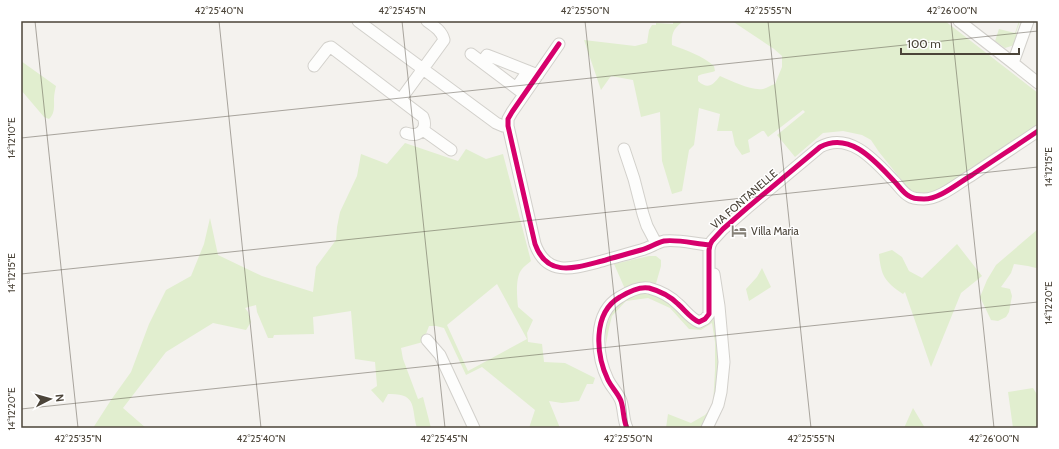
<svg xmlns="http://www.w3.org/2000/svg" width="1059" height="449" font-family="Cabin,sans-serif">
	<style>
		.green { fill: #e1eecf; fill-rule: evenodd }
		.lines { fill: none; stroke-linecap: round; stroke-linejoin: round }
		.minor-casing { stroke: #d2d0cb; stroke-width: 13 }
		.minor { stroke: #fdfdfc; stroke-width: 11 }
		.cycleway-casing { stroke: #fff; stroke-width: 8 }
		.cycleway { stroke: #d6006c; stroke-width: 5 }
		.ticks { fill: none; stroke: #4b4439; stroke-width: 1; stroke-opacity: 0.45 }
		.labels { text-anchor: middle; stroke-width: 3; stroke-linejoin: round; paint-order: stroke }
		.street-label { font-size: 11px; fill: #4b4439; stroke: #fff }
		.poi-label { font-size: 11px; fill: #4b4439; stroke: #fff; text-anchor: start }
		.neatline { fill: none; stroke: #4b4439; stroke-width: 1.5 }
		.ticks-label { font-size: 10px; text-anchor: middle; fill: #4b4439 }
	</style>
	<rect width="100%" height="100%" fill="#f4f2ee"/>
	<!-- green -->
	<path class="green" d="M669 21H684C674 27 671 34 672 45 686 50 703 56 714 66L715 71C710 73 703 73 698 76V81C708 90 713 85 720 76 732 81 751 91 763 89 767 88 771 85 775 84L782 67V56L774 49 732 21H945L1038 93V125L939 190C926 194 920 196 908 188L879 152 871 140 862 135 843 131 823 133 795 157 777 135 805 112 803 110 768 137 764 131H762L748 140 750 152 742 155 735 145 732 131H717L720 114 699 108 694 145 689 150 682 191 672 194 662 161 660 112 641 117 633 80 611 76 601 90 584 40 635 46 647 43 649 30 652 25H656V23L673 24V21Z
		M1019 21H1020L1016 33 1019 40 1018 44 1005 48 995 41 999 29 1015 33Z
		M21 61 56 86C55 90 54 95 54 99 54 107 55 113 49 119L44 117 21 90Z
		M405 143 458 161 466 149 486 159 503 154 531 261C528 264 524 266 522 269 515 277 517 297 518 307L533 320 527 333 528 342 542 344 544 362 565 363 595 378 593 384H587L579 401 562 403 549 401 560 428H529L535 410 482 367 466 375 444 328 436 326H429L423 342 401 348 403 359 418 399 423 397 431 428H417C411 408 418 393 388 394L383 403 371 390 377 386 375 362 355 359 351 311 313 317 314 334 274 335 273 338H268L257 312 256 305 245 308 248 312 251 322 246 330 213 323 166 352 123 408 146 428H93L111 400 131 372 149 324 166 290 191 276 204 244 210 218 218 255 262 276 313 292 316 267 336 240 337 227 340 212 357 176 361 154 387 164ZM497 284 527 339 468 371 447 325Z
		M1038 229V266L1036 268 1028 266 1014 264 1011 273 1001 287 1010 289 1012 296 1009 312 1006 317 998 321 991 320 980 297 987 280 996 265Z
		M957 244 982 276 961 293 931 367 905 292 903 294C885 282 881 276 879 254L892 250 902 257 909 271 922 278Z
		M649 256H656L661 260V266L655 287 625 289 614 264Z
		M762 268 771 287 749 301 746 289 757 277Z
		M643 292H653L699 324 713 300 720 337 719 392 704 428H666L668 414 691 423 705 415 713 406 715 370V342L712 323 701 330 689 329 670 308 648 298 626 301 612 316 609 328 606 344V328L611 314 619 303 630 296Z
		M1033 388 1038 396V428H1013L1008 392Z
		M913 408 925 428H904Z"/>
	<g class="lines">
		<!-- minor casing -->
		<g class="minor-casing">
			<path id="minor" d="M358 21 496 123 503 126H508
				M959 21 1013 63 1038 83
				M559 44 512 112 508 119V126L535 244C547 278 575 268 602 261 615 257 628 254 641 250 649 248 656 243 664 241 677 239 696 244 710 245
				M471 54 524 94
				M482 62 487 55 538 75
				M1013 63 1028 21
				M314 66 328 48 331 47 423 117C428 129 419 138 406 133
				M516 88 528 71
				M401 99 444 40C442 31 434 26 427 21
				M423 130 451 150
				M624 149 634 179 643 214 647 226 656 243
				M427 340 440 355 474 428
				M627 428C623 420 624 410 621 401 618 393 612 388 608 380 596 355 592 313 620 297 628 292 639 286 649 288 660 291 670 296 678 304 685 310 690 318 699 322L705 319 709 314V250L710 245 712 241 723 229 747 208 820 147C850 131 875 161 894 181 899 186 903 193 909 196 913 199 919 199 924 199 940 199 958 183 972 175 994 160 1016 146 1038 131
				M707 428 718 405 721 392 724 362 719 306 714 274"/>
		</g>
		<!-- minor -->
		<use href="#minor" class="minor"/>
		<!-- cycleway casing -->
		<g class="cycleway-casing">
			<path id="cycleway" d="M559 44 512 112 508 119V126L535 244C547 278 575 268 602 261 615 257 628 254 641 250 649 248 656 243 664 241 677 239 696 244 710 245
				M627 428C623 420 624 410 621 401 618 393 612 388 608 380 596 355 592 313 620 297 628 292 639 286 649 288 660 291 670 296 678 304 685 310 690 318 699 322L705 319 709 314V250L710 245 712 241 723 229 747 208 820 147C850 131 875 161 894 181 899 186 903 193 909 196 913 199 919 199 924 199 940 199 958 183 972 175 994 160 1016 146 1038 131"/>
		</g>
		<!-- cycleway -->
		<use href="#cycleway" class="cycleway"/>
	</g>
	<!-- ticks -->
	<path class="ticks" d="M35 21 78 428M219 21 261 428M402 21 445 428M585 21 628 428M768 21 811 428M951 21 994 428M21 138 1038 31M21 274 1038 167M21 409 1038 302"/>
	<!-- icons -->
	<defs>
		<g id="hotel-bare" transform="scale(1.2)"><path d="M-6-4.5h1.5V1H6V5H4.5V3h-9V5H-6ZM-4 0a1.8 1.8 0 1 1 3.6 0ZM.5 0V-2.5h3Q6-2.5 6 0Z" fill="#868178" stroke="#fff" stroke-width="2.5" paint-order="stroke"/></g>
	</defs>
	<g fill-rule="evenodd">
		<use href="#hotel-bare" x="739" y="231"/>
	</g>
	<g class="labels">
		<!-- street labels -->
		<g class="street-label">
			<text transform="translate(744 199) rotate(-41)" y="4">VIA FONTANELLE</text>
		</g>
		<!-- poi labels -->
		<g class="poi-label">
			<text x="751" y="235">Villa Maria</text>
		</g>
	</g>
	<!-- border -->
	<rect width="1059" height="449" fill="none" stroke="#ffffff" stroke-width="44"/>
	<!-- north arrow -->
	<g transform="translate(50 399) rotate(84)" stroke="#ffffff" stroke-width="3" paint-order="stroke">
	<path d="M0-3L7 15L0 10L-7 15Z" fill="#4b4439"/>
	<text y="-6" font-size="11" font-weight="bold" text-anchor="middle" fill="#4b4439">N</text>
	</g>
	<!-- scale -->
	<path d="M901 48v6h118v-6" fill="none" stroke="#4b4439" stroke-width="2"/>
	<text x="907" y="48" font-size="12" fill="#4b4439" stroke="#ffffff" stroke-width="3" paint-order="stroke">100 m</text>
	<rect x="22" y="22" width="1015" height="405" class="neatline"/>
	<g class="ticks-label">
		<text x="219" y="14">42°25'40"N</text>
		<text x="402" y="14">42°25'45"N</text>
		<text x="585" y="14">42°25'50"N</text>
		<text x="768" y="14">42°25'55"N</text>
		<text x="952" y="14">42°26'00"N</text>
		<text transform="translate(11 138) rotate(-90)" y="4">14°12'10"E</text>
		<text transform="translate(1048 167) rotate(-90)" y="4">14°12'15"E</text>
		<text transform="translate(11 273) rotate(-90)" y="4">14°12'15"E</text>
		<text transform="translate(1048 303) rotate(-90)" y="4">14°12'20"E</text>
		<text transform="translate(11 409) rotate(-90)" y="4">14°12'20"E</text>
		<text x="78" y="442">42°25'35"N</text>
		<text x="261" y="442">42°25'40"N</text>
		<text x="444" y="442">42°25'45"N</text>
		<text x="628" y="442">42°25'50"N</text>
		<text x="811" y="442">42°25'55"N</text>
		<text x="994" y="442">42°26'00"N</text>
	</g>
</svg>
